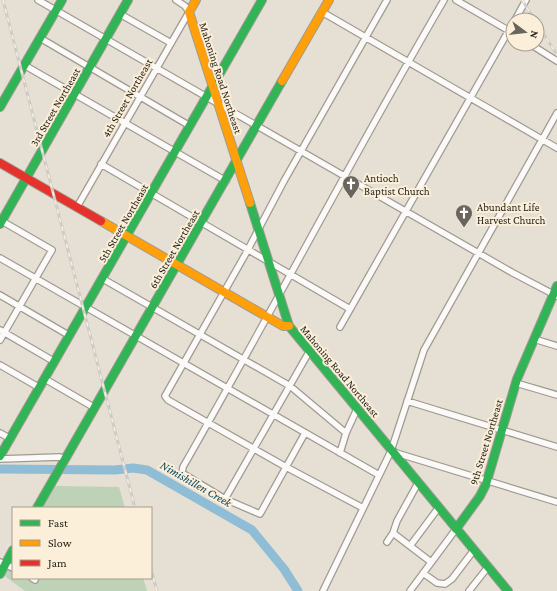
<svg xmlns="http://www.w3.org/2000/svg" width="557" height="591" font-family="'Crimson Pro',serif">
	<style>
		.green { fill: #bdd2b7 }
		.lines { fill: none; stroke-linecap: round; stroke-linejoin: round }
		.river { stroke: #8ebdd5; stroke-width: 9 }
		.street-casing { stroke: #a09b92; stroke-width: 8 }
		.fast-casing { stroke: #a09b92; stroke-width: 10 }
		.slow-casing { stroke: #a09b92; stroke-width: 10 }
		.jam-casing { stroke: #a09b92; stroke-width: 10 }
		.street { stroke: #fbfaf9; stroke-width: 5.5 }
		.fast { stroke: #30b455; stroke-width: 8 }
		.slow { stroke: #ff9f0a; stroke-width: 8 }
		.jam { stroke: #e5322d; stroke-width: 8 }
		.rail-casing { stroke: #ceccc9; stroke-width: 3 }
		.rail { stroke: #fbefd9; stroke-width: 1.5; stroke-dasharray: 4.5; stroke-linecap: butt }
		.labels { text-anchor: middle; stroke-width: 4; stroke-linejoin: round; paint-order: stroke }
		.street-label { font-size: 11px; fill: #27231b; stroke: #fbefd9 }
		.poi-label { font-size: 11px; fill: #27231b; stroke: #fbefd9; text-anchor: start }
		.water-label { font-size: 12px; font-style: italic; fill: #0c4761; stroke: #fbefd9 }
	</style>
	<rect width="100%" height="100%" fill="#e6dfd4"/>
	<!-- green -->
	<path class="green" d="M55 486 119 487 125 508H43Z
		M13 561V578H143L147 591H25L5 576Z"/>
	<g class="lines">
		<!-- river -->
		<path class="river" d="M0 469 115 470 133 468 147 470 252 530 284 569 298 591"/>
		<!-- street casing -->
		<g class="street-casing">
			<path id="street" d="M38 0 513 273 557 296
				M456 0 513 33
				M322 12 557 148
				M120 14 171 43
				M515 20 526 0
				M40 38 190 126
				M530 44 557 61
				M24 65 226 181
				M101 164 350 309
				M77 207 189 12 185 6 176 0
				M0 258 379 475
				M103 279 290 386 346 433
				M0 295 70 336
				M340 327 513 23
				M0 330 55 362
				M534 339 557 346
				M0 340 52 250 0 220
				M0 365 40 388
				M45 379 95 408
				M516 383 557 395
				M407 401 557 447
				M0 433 11 439
				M305 433 260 514 225 499 182 473 183 467C272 312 354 154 444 0
				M393 452 557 502
				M340 453 346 433 357 409
				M0 459 60 457 65 459
				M225 499 309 352
				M363 508 286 467 168 400 165 396 245 255 284 181 387 0
				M393 533 431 562
				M387 542 393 533 397 521 418 483
				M410 546 439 507
				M0 562 13 568
				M423 573 437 583 445 584 452 579 474 550
				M32 578 35 580
				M323 591 391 451 424 350 557 113
				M410 591 456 529
				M469 591 488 567"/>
		</g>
		<!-- fast casing -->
		<g class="fast-casing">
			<path id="fast" d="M0 107 62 0
				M250 203 289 326 508 591
				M0 224 128 0
				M0 456 262 0
				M37 508 282 81
				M456 529 480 496 486 484 517 379 557 286
				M0 574 13 550"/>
		</g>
		<!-- slow casing -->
		<g class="slow-casing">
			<path id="slow" d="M196 0 189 12 250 203
				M282 81 329 0
				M101 221 283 326H289"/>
		</g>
		<!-- jam casing -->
		<g class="jam-casing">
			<path id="jam" d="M0 163 101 221"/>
		</g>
		<!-- street -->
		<use href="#street" class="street"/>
		<!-- fast -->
		<use href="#fast" class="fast"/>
		<!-- slow -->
		<use href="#slow" class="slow"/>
		<!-- jam -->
		<use href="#jam" class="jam"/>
		<!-- rail casing -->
		<g class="rail-casing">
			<path id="rail" d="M3 0 135 508
				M522 0 535 20
				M537 23 557 55
				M151 569 157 591"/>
		</g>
		<!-- rail -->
		<use href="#rail" class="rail"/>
	</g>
	<!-- icons -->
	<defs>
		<g id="church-pin" transform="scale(0.9)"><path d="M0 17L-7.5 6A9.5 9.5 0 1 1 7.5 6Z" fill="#6a655c" stroke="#fbefd9"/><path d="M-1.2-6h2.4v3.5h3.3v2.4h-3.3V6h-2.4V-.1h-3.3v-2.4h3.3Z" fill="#fff"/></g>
	</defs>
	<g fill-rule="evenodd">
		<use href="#church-pin" x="351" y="184"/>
		<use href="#church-pin" x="464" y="213"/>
	</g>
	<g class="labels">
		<!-- street labels -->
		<g class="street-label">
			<text transform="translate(221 78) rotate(72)" y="4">Mahoning Road Northeast</text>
			<text transform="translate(127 98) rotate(-60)" y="4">4th Street Northeast</text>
			<text transform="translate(55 107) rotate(-60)" y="4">3rd Street Northeast</text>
			<text transform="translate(123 223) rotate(-60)" y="4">5th Street Northeast</text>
			<text transform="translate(174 249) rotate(-60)" y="4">6th Street Northeast</text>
			<text transform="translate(340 371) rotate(50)" y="4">Mahoning Road Northeast</text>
			<text transform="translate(486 442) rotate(-73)" y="4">9th Street Northeast</text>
		</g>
		<!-- poi labels -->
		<g class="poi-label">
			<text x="364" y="182">Antioch<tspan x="364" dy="13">Baptist Church</tspan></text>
			<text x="477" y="211">Abundant Life<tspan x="477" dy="13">Harvest Church</tspan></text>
		</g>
		<!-- water labels -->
		<g class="water-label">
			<text transform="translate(196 484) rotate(30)" y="4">Nimishillen Creek</text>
		</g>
	</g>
	<!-- legend -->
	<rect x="12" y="507" width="140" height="72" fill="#fbefd9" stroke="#a69d8d"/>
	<rect x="20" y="520" width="20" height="6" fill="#30b455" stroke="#a69d8d"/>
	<text x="48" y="527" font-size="12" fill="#27231b">Fast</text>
	<rect x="20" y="540" width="20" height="6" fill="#ff9f0a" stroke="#a69d8d"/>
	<text x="48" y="547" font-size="12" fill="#27231b">Slow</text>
	<rect x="20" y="560" width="20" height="6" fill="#e5322d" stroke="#a69d8d"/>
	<text x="48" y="567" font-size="12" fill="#27231b">Jam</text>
	<!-- north arrow -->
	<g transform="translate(525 32) rotate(105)"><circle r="19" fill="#fbefd9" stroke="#a69d8d"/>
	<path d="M0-3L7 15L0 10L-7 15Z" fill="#6a655c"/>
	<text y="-6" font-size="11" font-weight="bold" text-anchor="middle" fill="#27231b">N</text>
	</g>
</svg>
